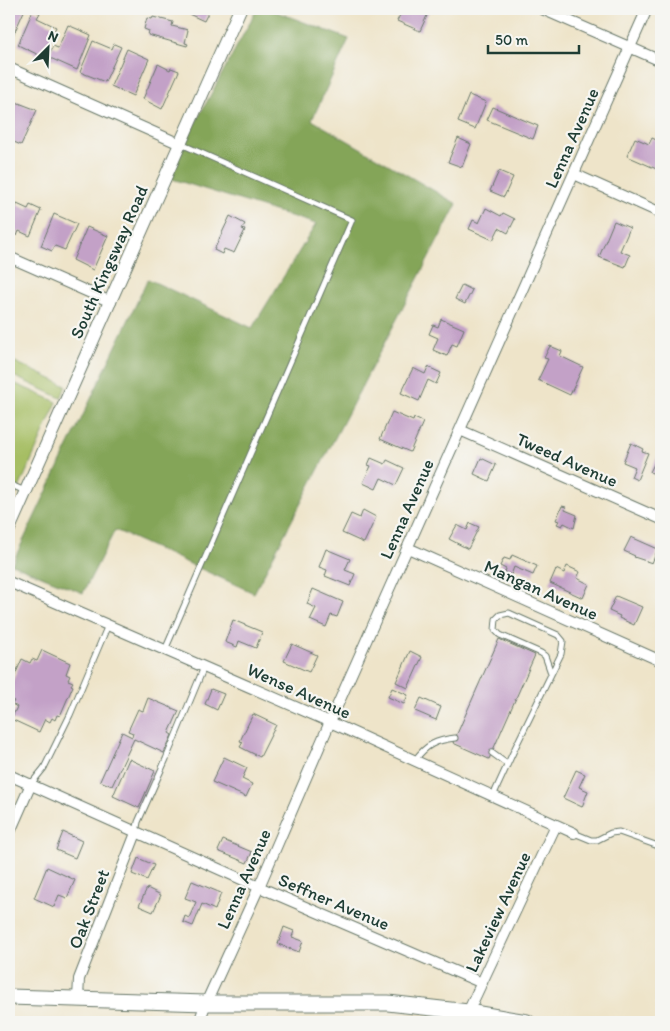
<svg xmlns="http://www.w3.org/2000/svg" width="670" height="1031" font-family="Itim,sans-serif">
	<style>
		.green { fill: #a6be63; stroke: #627e4c }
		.forest { fill: #84a559; stroke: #527146 }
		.building { fill: #c3a1c7 }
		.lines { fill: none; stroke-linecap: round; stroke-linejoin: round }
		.service-casing { stroke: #677768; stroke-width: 7 }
		.minor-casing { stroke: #677768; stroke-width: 12 }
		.tertiary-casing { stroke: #677768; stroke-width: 14 }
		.secondary-casing { stroke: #677768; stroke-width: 17 }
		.service { stroke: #fff; stroke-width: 5 }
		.minor { stroke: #fff; stroke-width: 10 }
		.tertiary { stroke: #fff; stroke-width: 12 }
		.secondary { stroke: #fff; stroke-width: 15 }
		.labels { text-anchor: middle; stroke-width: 4.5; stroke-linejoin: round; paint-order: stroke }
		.street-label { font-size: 18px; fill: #1f3d34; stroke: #f6f6f2 }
	</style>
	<rect width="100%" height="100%" fill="#f6f6f2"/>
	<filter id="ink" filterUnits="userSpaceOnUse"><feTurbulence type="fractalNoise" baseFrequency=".02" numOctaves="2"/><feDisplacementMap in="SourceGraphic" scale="10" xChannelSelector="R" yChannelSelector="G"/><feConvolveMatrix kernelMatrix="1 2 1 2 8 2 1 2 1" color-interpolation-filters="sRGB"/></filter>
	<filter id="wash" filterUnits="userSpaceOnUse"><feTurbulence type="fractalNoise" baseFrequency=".0096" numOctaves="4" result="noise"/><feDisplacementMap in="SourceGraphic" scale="20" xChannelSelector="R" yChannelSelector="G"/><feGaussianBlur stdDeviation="1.12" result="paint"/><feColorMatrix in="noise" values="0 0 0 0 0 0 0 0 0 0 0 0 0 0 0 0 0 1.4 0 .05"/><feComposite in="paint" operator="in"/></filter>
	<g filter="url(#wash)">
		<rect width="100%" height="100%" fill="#eee4c9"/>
		<!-- green -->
		<path class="green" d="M9 359 66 386 61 398 9 374Z
			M9 381 57 402 9 511Z"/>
		<!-- forest -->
		<path class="forest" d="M257 9H269L349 39 312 120 457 204 254 593 115 530 83 593 12 564 148 279 252 328 316 224 166 177Z"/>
		<g id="blocks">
			<!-- building -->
			<path class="building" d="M9 9H25L11 40 9 39Z
				M181 9H210L204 21 180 10Z
				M399 9H430L420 31 397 21 400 15 397 13Z
				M33 10 40 13 37 18 56 27 43 57 18 45Z
				M153 17 173 22 172 26 188 30 185 43 188 44 187 46 148 35 149 31 144 29 147 18 152 19Z
				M68 25 91 35 77 70 48 57 53 46 58 48Z
				M93 41 112 49 114 44 121 47 105 82 80 72Z
				M127 49 149 59 133 96 111 86Z
				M158 64 170 70 171 68 179 71 162 109 143 99Z
				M469 95 486 102 475 129 458 122Z
				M16 102 37 110 21 145 9 140V118Z
				M493 107 538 126 533 139 487 120Z
				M458 138 471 144 462 167 448 162Z
				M635 138 649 144 652 138 661 142V171L627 156Z
				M499 171 513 177 504 197 490 191Z
				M17 204 28 209 30 205 41 210 30 236 19 231 17 236 9 232V224Z
				M486 208 501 216 503 213 515 219 508 233 499 228 493 240 469 229 473 220 479 223Z
				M54 214 77 224 65 250 55 246 52 251 41 246Z
				M230 216 245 224 242 229 245 230 234 253 224 249 222 254 214 250Z
				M614 221 630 228 620 251 630 255 625 267 599 257Z
				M87 227 108 236 93 270 73 260Z
				M462 285 472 290 465 304 455 299Z
				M441 319 464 329 457 346 452 344 447 356 433 350 438 338 429 334 433 325 438 327Z
				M550 346 562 351 560 356 583 367 570 395 538 380 548 359 544 358Z
				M428 367 441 373 436 384 428 380 419 401 401 393 413 368 425 374Z
				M392 412 413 421 414 418 423 422 410 452 380 439Z
				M631 443 643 449 642 451 648 453 637 480 631 477 635 467 623 462Z
				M661 450V477L650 472Z
				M371 458 385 464 387 460 404 468 396 485 381 478 376 489 363 483 371 466 368 465Z
				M481 458 496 465 489 481 474 474Z
				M562 506 566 507 565 510 577 515 574 528 564 523 562 526 557 524 559 521 556 520Z
				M363 510 376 517 364 543 342 533 351 514 360 518Z
				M470 523 479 527 468 549 449 539 457 525 467 530Z
				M631 537 658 549 652 563 634 557 635 556 624 551Z
				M326 549 350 559 345 570 355 574 350 586 325 576 327 570 319 567Z
				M512 555 537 566 533 575 514 567 511 575 505 572 506 569 500 566 504 558 510 560Z
				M567 566 580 572 577 578 589 584 583 598 550 583 556 569 564 573Z
				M313 589 343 602 337 617 331 615 326 627 310 620 316 608 307 604Z
				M616 596 642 607 634 625 619 618 620 616 609 611Z
				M233 620 262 632 256 648 239 641 237 647 225 642Z
				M499 639 535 655 489 759 453 743Z
				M292 644 317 655 309 672 284 661Z
				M42 650 70 663 66 674 70 676 68 680 73 682 71 685 73 686 60 716 57 715 55 720 52 718 50 722 45 719 39 732 11 719 17 707 12 704 14 701 9 699V689L22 659 30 663 32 659 37 661Z
				M410 651 422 657 408 688 396 682Z
				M392 688 408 695 404 704 388 697Z
				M211 689 224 694 217 710 205 704Z
				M148 698 179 711 169 733 172 735 164 753 134 739 112 786 100 781 122 732 132 737 133 733 128 731 138 709 143 711Z
				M421 698 441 707 436 720 415 711Z
				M253 714 276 725 260 757 240 747 243 742 240 741Z
				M224 757 247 768 242 779 252 784 246 797 212 782Z
				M129 759 155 771 139 808 113 796Z
				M576 770 585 774 579 787 588 791 582 807 563 798Z
				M63 832 82 841 75 858 56 850Z
				M223 840 252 852 247 863 218 851Z
				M138 858 154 865 147 880 132 874Z
				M47 867 75 880 67 898 59 895 54 907 34 898Z
				M192 881 221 893 215 910 202 904 193 926 183 922 185 916 189 918 196 902 185 898Z
				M147 888 161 895 153 912 139 906Z
				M284 927 294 931 292 937 303 941 299 952 278 944Z"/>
		</g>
	</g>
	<g filter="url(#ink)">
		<use href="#blocks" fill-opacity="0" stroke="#677768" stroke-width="1"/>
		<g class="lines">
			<!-- service casing -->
			<g class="service-casing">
				<path id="service" d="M9 484 25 491
					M165 650 352 220 181 144
					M492 753 507 764
					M415 760C426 745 436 740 455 738
					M31 784 44 768 70 715 108 625
					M493 796 516 746 561 654 563 641 558 635 509 613 500 615 496 619 495 630 500 635 541 653 545 656 551 673
					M136 833 138 822 166 759 204 667
					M574 833 591 840H597L611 833 619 832 661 847"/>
			</g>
			<!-- minor casing -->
			<g class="minor-casing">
				<path id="minor" d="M542 9 661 61
					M9 68 180 144
					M574 174 661 213
					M9 257 111 302
					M460 430 661 519
					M408 548 661 661
					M9 582 330 722 574 833
					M9 775 259 887 482 983
					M9 834 31 784
					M78 998 79 979 136 833
					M468 1012 556 825
					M199 1022 206 1003 259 887 330 722 647 9"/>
			</g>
			<!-- tertiary casing -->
			<g class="tertiary-casing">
				<path id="tertiary" d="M9 529 240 9"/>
			</g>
			<!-- secondary casing -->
			<g class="secondary-casing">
				<path id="secondary" d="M9 997 206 1003H388L468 1012 527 1022"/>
			</g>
			<!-- service -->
			<use href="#service" class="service"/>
			<!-- minor -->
			<use href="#minor" class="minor"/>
			<!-- tertiary -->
			<use href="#tertiary" class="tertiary"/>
			<!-- secondary -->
			<use href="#secondary" class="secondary"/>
		</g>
	</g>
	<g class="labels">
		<!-- street labels -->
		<g class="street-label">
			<text transform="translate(572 138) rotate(-66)" y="6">Lenna Avenue</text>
			<text transform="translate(109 262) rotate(-66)" y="6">South Kingsway Road</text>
			<text transform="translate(567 460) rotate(24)" y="6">Tweed Avenue</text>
			<text transform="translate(407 509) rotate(-66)" y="6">Lenna Avenue</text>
			<text transform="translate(541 590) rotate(24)" y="6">Mangan Avenue</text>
			<text transform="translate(299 691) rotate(24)" y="6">Wense Avenue</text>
			<text transform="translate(244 879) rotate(-66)" y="6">Lenna Avenue</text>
			<text transform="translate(334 902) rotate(23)" y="6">Seffner Avenue</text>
			<text transform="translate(89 909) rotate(-69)" y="6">Oak Street</text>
			<text transform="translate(498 912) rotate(-65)" y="6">Lakeview Avenue</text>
		</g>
	</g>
	<!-- margin -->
	<rect width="670" height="1031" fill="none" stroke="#f6f6f2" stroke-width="30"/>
	<!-- north arrow -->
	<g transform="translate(48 48) rotate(24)" stroke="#f6f6f2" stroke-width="4" paint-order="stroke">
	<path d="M0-4L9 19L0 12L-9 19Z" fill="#1f3d34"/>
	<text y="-8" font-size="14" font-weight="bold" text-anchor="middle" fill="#1f3d34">N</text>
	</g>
	<!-- scale -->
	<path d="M488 45v8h91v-8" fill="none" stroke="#1f3d34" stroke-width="2.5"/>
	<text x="495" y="45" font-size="15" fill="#1f3d34" stroke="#f6f6f2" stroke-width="4" paint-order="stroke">50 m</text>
</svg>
